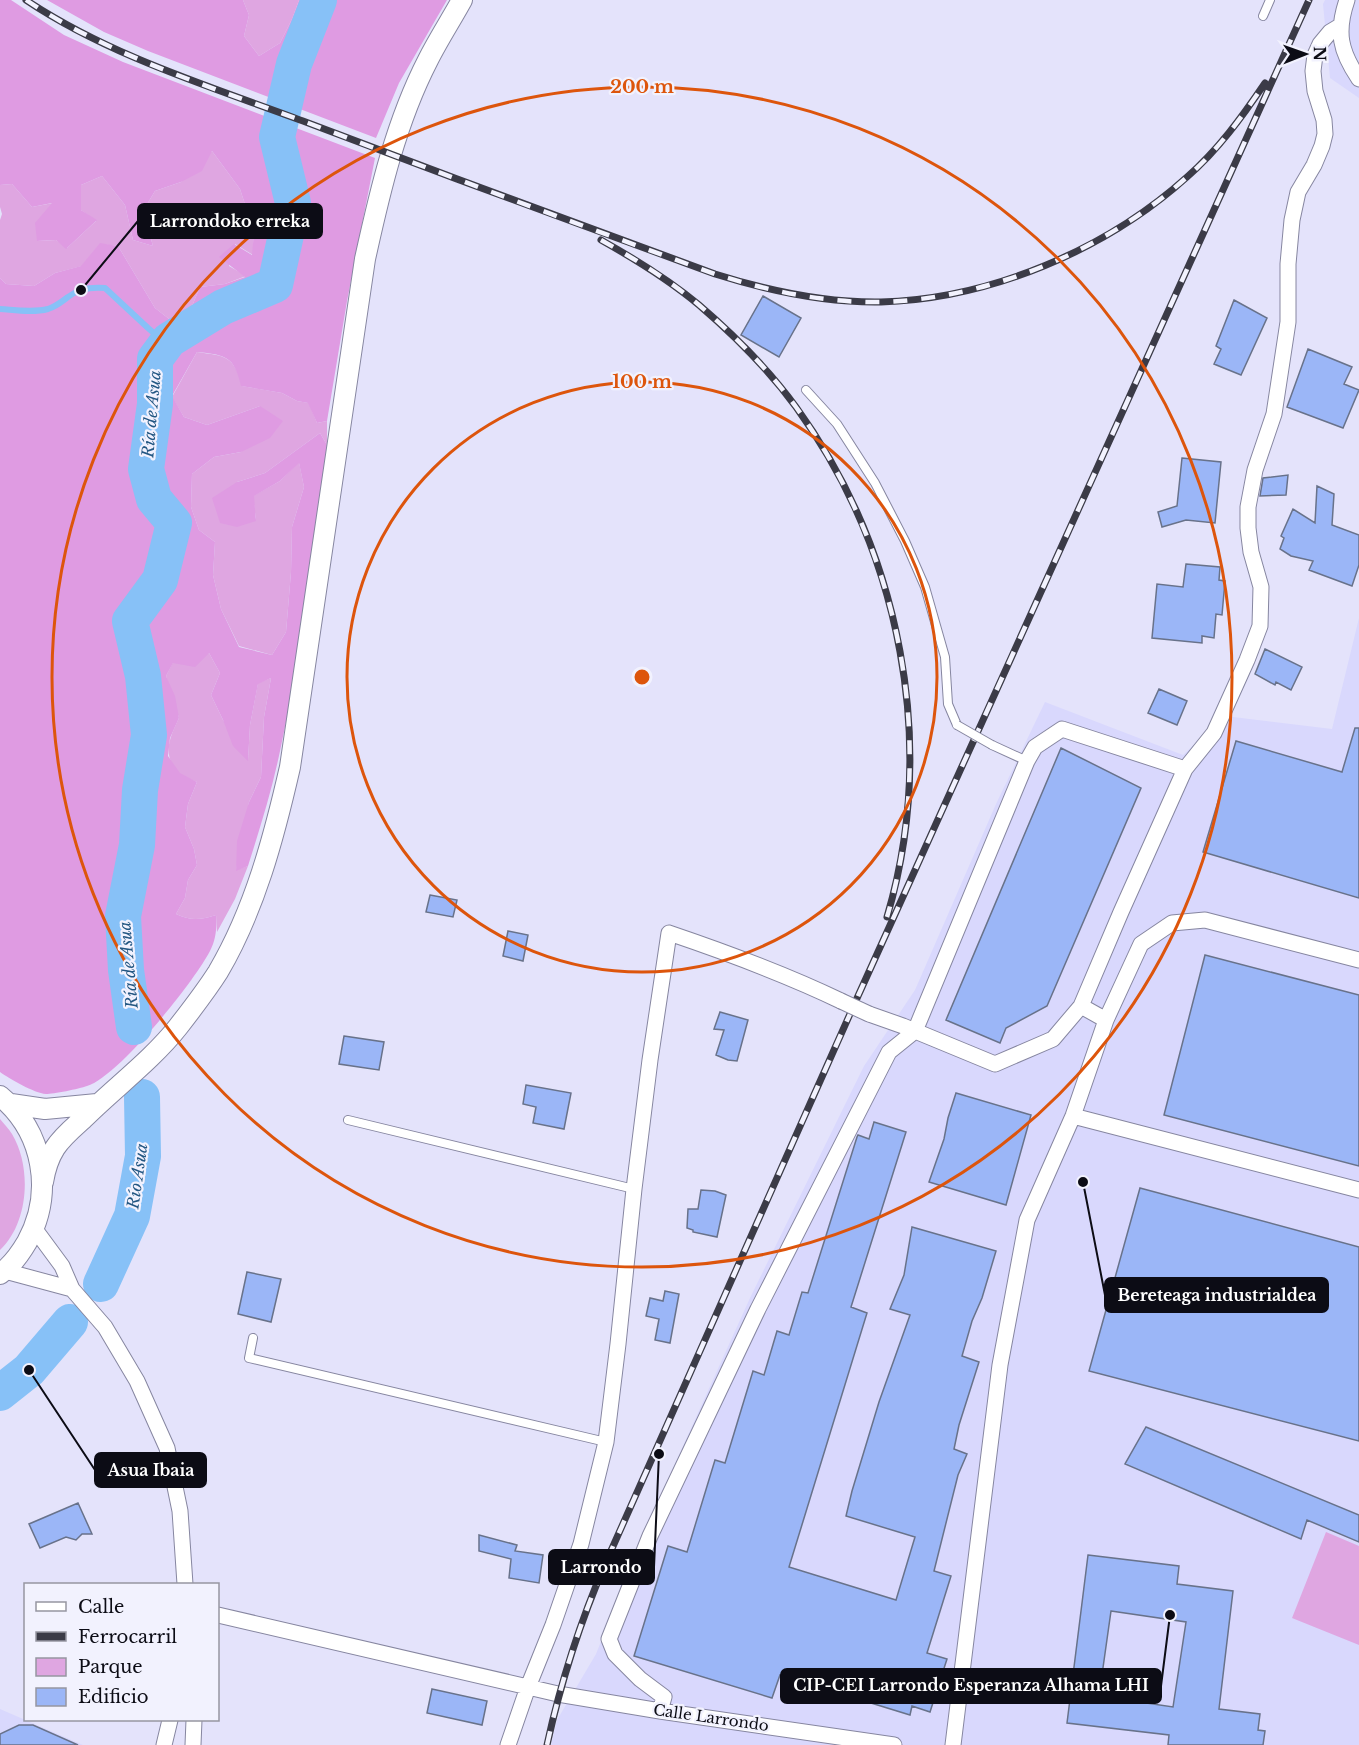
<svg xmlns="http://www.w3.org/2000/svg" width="1359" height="1745" font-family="'Libre Baskerville',serif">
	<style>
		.built { fill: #d9d8fd }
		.green { fill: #dfa6e1 }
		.forest { fill: #df9be2 }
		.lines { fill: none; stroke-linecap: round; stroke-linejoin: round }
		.stream { stroke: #87c1f7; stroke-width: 6 }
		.river { stroke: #87c1f7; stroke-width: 36 }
		.building { fill: #9bb6f7; stroke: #68728a; stroke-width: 1.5; fill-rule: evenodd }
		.service-casing { stroke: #8686a0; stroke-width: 10 }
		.minor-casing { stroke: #8686a0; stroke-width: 17 }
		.tertiary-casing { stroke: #8686a0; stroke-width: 22 }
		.service { stroke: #fff; stroke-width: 8 }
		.minor { stroke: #fff; stroke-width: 15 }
		.tertiary { stroke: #fff; stroke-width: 20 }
		.rail-casing { stroke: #3b3b47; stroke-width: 7 }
		.rail { stroke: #f2f2fe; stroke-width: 4.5; stroke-dasharray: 14; stroke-linecap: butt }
		.service-bridge-casing { stroke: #8686a0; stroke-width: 10; stroke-linecap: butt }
		.minor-bridge-casing { stroke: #8686a0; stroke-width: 17; stroke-linecap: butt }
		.service-bridge { stroke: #fff; stroke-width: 8 }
		.minor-bridge { stroke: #fff; stroke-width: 15 }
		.ring { fill: none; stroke: #dd550c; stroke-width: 3 }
		.labels { text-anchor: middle; stroke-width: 4.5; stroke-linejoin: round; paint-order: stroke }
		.street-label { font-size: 15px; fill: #0c0c15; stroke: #f2f2fe }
		.water-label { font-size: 16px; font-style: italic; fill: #235783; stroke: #f2f2fe }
		.centre { fill: #dd550c; stroke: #f2f2fe; stroke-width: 3 }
		.ring-label { font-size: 18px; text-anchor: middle; font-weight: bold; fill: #dd550c; stroke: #f2f2fe; stroke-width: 4.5; stroke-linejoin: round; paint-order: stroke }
		.leader { fill: none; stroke: #0c0c15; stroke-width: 2 }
		.callout-dot { fill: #0c0c15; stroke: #f2f2fe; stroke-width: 2 }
		.callout { fill: #0c0c15; stroke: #0c0c15; stroke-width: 2 }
		.callout-label { font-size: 16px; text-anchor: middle; font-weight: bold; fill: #fff }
	</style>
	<rect width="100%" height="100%" fill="#e4e3fb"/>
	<!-- built -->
	<path class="built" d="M1325 0H1359V98L1330 78 1323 4Z
		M1359 618V1745H551L557 1720 596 1654 650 1519 750 1298 864 1066 915 990 996 804 1045 702 1183 755 1225 716 1332 729Z
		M0 1709 83 1745H0Z"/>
	<!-- green -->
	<path class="green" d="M243 0H299L292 19 280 43 259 56 244 36 249 15Z
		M212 151 240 189 254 232 253 255 235 244 229 266 246 276 225 284 200 287 192 306 173 322 155 308 118 246 100 244 82 266 55 273 34 286 6 284 0 278V220L2 214 0 207V185L12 184 32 207 53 203 38 241 56 240 67 248 96 221 81 210V185L102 176 125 205 133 240 153 246 143 211 155 191 181 182Z
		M197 352C226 356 234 356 242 386L282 393 297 401 309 403 317 423 327 421V445L320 433 265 473 237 482 256 520 253 496 280 481 299 462 304 487 292 527 291 572 286 632 272 655 239 646 221 609 213 575 215 542 199 530 191 507 192 474 214 457 241 452 260 406 207 425 184 417 172 397Z
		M209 653 220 673 211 695 223 720 248 760 250 725 258 683 271 678 264 717 261 777 249 802 236 870 248 866 235 899 217 932 216 915C200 920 191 921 176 914L185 898 188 880 197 865 194 849 185 827 188 804 197 782C191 779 183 777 179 773 161 755 170 737 179 718L166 676 173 662Z
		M0 1119C4 1124 9 1129 12 1134 32 1167 29 1223 0 1250Z
		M1326 1532 1359 1546V1645L1292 1618Z"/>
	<!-- forest -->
	<path class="forest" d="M0 0H11L64 35 123 62 375 158 347 301 327 421 317 423 308 403 297 401 282 393 241 386C234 356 226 355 197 352L172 396 184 417 207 425 260 406 283 421 270 438 241 452 214 457 192 474 191 507 199 530 215 542 213 575 221 609 239 647 272 655 286 632 291 572 292 527 304 487 299 463 280 481 254 496 256 521 237 527 220 523 212 498 237 482 265 473 320 433 327 445C314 547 302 650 280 751 272 790 260 828 248 866L236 871 237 841 249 802 261 777 264 717 271 678 258 684 250 725 248 761 233 746 223 720 211 695 220 673 209 653 195 667 173 663 166 676 175 696 179 718 170 738 168 756 180 773 197 782 188 804 185 827 194 849 197 865 188 880 185 898 176 914C191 921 200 920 216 915 217 928 216 939 210 951 194 982 118 1077 87 1086 79 1089 53 1094 46 1094 34 1093 10 1079 0 1072V278L6 284 34 286 55 273 81 266 100 243 118 246 155 308 173 322 192 306 200 287 225 284 245 277 219 257 234 244 252 255 254 232 240 189 212 151 202 171 181 182 155 191 143 211 153 246 133 240 125 205 102 176 81 185V210L97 220 66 249 56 240 37 241 35 223 52 203 32 207 12 184 0 185Z
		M47 0H243L249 15 244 36 259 56 280 43 292 19 299 0H447L399 83 376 138 148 51 104 32Z"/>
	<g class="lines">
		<!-- stream -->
		<path class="stream" d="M0 309C15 310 33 313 48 309 57 306 61 302 68 297 78 289 93 287 105 288L148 328 156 335 169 340"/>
		<!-- river -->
		<path class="river" d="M134 1027 126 970 123 916 137 845 140 790 149 735 143 676 130 621 160 580 174 523 154 499 146 469 155 404V359L169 340 223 307 275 285 293 203 277 137 294 64 319 0
			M101 1284 132 1216 143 1156 142 1097
			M0 1393 29 1370 70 1322"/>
	</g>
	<!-- building -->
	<path class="building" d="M763 296 801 318 779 357 741 335Z
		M1234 300 1267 318 1241 375 1214 364 1221 349 1216 346Z
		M1308 349 1352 367 1344 384 1359 390 1343 428 1287 407Z
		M1182 458 1221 462 1215 523 1186 520 1162 527 1158 512 1177 506Z
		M1288 475 1286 495 1260 496 1263 478Z
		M1317 486 1334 494 1332 525 1359 535V565L1352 586 1309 570 1313 561 1291 556 1280 549 1284 538 1281 536 1293 509 1315 523Z
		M1186 564 1220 567 1219 580 1225 581 1222 615 1216 614 1214 638 1202 636V643L1152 638 1157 584 1183 587Z
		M1265 649 1302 667 1291 690 1276 682 1275 685 1255 674Z
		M1159 689 1187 701 1177 725 1148 713Z
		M1355 728H1359V898L1203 852 1236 741 1342 772Z
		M1061 748 1141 788 1047 1006 1006 1028 1000 1043 946 1020Z
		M430 895 457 900 453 917 426 912Z
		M508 931 528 935 523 961 503 956Z
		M1205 955 1359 995V1166L1164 1115Z
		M720 1012 748 1020 737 1061 728 1060 716 1055 724 1030 714 1029Z
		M344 1036 384 1042 379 1070 339 1064Z
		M526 1085 571 1093 564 1129 533 1123 536 1107 523 1104Z
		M956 1093 1031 1115 1006 1205 929 1182 944 1139 948 1118Z
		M874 1122 906 1132 851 1307 867 1313 789 1567 896 1600 915 1537 846 1516 852 1491 879 1402 910 1315 890 1309 904 1275 912 1227 996 1251 982 1298 972 1321 962 1356 979 1362 959 1425 954 1449 967 1454 958 1475 934 1571 951 1576 927 1653 947 1659 930 1712 912 1706 910 1715 780 1675 772 1698 634 1656 668 1546 687 1552 715 1460 725 1463 753 1371 764 1375 777 1331 789 1335 802 1292 808 1293 857 1137 858 1135 869 1139Z
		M1140 1188 1359 1247V1441L1089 1371Z
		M701 1190 715 1191 726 1195 717 1237 693 1232V1230L687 1228 688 1209H698Z
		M247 1272 281 1279 271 1322 238 1314Z
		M665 1291 679 1294 670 1343 655 1340 659 1319 646 1316 650 1298 663 1301Z
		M1146 1427 1359 1515V1542L1307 1520 1301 1539 1125 1464Z
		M78 1503 92 1534H82L76 1540 66 1537 40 1548 29 1524Z
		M479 1535 517 1545 515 1551 543 1555 539 1583 509 1578 511 1559 479 1551Z
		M1088 1555 1179 1566 1177 1584 1233 1591 1219 1709 1260 1714 1258 1730 1265 1731 1263 1745H1168L1169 1735 1067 1723ZM1111 1611 1186 1622 1173 1707 1099 1696Z
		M432 1689 487 1701 482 1725 427 1713Z
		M19 1725H33L78 1745H0V1734Z"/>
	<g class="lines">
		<!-- service casing -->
		<g class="service-casing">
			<path id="service" d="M1263 16 1270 0
				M806 390 837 424 875 483 905 541 925 587 945 657 948 704 957 725
				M992 745 1027 761
				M348 1120 634 1189
				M253 1338 249 1358 606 1442"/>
		</g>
		<!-- minor casing -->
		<g class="minor-casing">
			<path id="minor" d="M1347 0C1336 32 1340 51 1359 79
				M1185 769 1214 733 1247 660 1260 626 1261 587 1251 552 1248 528V507L1255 470 1274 414 1288 322V264L1292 220 1298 192 1314 165 1322 146 1325 134 1324 120 1315 91 1313 71 1315 55 1320 44 1330 32 1340 26
				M869 1014 903 1026 995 1064 1053 1039 1081 1006 1106 1020
				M1073 1116 1359 1190
				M34 1228 62 1266 72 1289 105 1327 137 1381 167 1448 180 1511 185 1584
				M5 1271 72 1289
				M218 1615 558 1694 660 1711 894 1745
				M660 1711 664 1697 640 1679 615 1654 609 1639 650 1536 758 1309 889 1052 915 1031 1027 761 1035 747 1062 729 1185 769 1121 912 1081 1006
				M164 1745 170 1720
				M193 1745 194 1720
				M508 1745 528 1687 553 1625 581 1544 606 1442 618 1344 634 1189 650 1060 669 933C728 953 785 974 841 1001
				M953 1745 1000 1365 1027 1220 1073 1116 1106 1020 1141 944 1172 923 1205 920 1359 960"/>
		</g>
		<!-- tertiary casing -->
		<g class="tertiary-casing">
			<path id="tertiary" d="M0 1096C44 1132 54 1193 27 1242 20 1254 11 1266 0 1274
				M11 1104 45 1109 97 1104
				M43 1182C45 1170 48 1159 55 1148 62 1137 73 1128 83 1119 114 1088 151 1061 178 1027 192 1009 206 991 218 972 255 909 274 837 290 767L365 259C380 191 396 122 428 60 438 40 451 20 462 0"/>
		</g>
		<!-- service -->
		<use href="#service" class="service"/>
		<!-- minor -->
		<use href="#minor" class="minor"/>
		<!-- tertiary -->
		<use href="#tertiary" class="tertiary"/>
		<!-- rail casing -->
		<g class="rail-casing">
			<path id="rail" d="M26 0C110 56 209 86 303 121 440 173 577 224 715 274 769 291 824 303 881 302 990 299 1106 250 1187 177 1218 150 1242 117 1265 83
				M601 240C635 259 669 280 699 305 734 335 769 370 796 407 901 552 938 744 887 917
				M547 1745C561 1681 580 1622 606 1562L858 996 1309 0"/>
		</g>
		<!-- rail -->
		<use href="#rail" class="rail"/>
		<!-- service-bridge casing -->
		<g class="service-bridge-casing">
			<path id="service-bridge" d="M957 725 992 745"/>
		</g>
		<!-- minor-bridge casing -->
		<g class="minor-bridge-casing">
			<path id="minor-bridge" d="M841 1001 869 1014"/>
		</g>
		<!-- service-bridge -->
		<use href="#service-bridge" class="service-bridge"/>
		<!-- minor-bridge -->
		<use href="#minor-bridge" class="minor-bridge"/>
	</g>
	<!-- distance rings -->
	<g class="ring">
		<circle cx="642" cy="677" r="295"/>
		<circle cx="642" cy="677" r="590"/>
	</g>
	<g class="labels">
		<!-- street labels -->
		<g class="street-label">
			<text transform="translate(711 1718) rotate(8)" y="5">Calle Larrondo</text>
		</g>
		<!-- water labels -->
		<g class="water-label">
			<text transform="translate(151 414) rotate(-85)" y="6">Ría de Asua</text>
			<text transform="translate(128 965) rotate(-95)" y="6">Ría de Asua</text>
			<text transform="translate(137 1176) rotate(-82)" y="6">Río Asua</text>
		</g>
	</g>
	<circle cx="642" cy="677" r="9" class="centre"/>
	<g class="ring-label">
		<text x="642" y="93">200 m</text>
		<text x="642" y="388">100 m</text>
	</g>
	<!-- callouts -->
	<path class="leader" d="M81 290L138 221M1083 1182L1105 1295M29 1370L95 1470M659 1454L654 1567M1170 1615L1161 1686"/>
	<g class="callout-dot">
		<circle cx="81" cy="290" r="6"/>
		<circle cx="1083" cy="1182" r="6"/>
		<circle cx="29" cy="1370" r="6"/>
		<circle cx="659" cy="1454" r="6"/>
		<circle cx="1170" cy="1615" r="6"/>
	</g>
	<g class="callout">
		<rect x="138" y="204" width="184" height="34" rx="6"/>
		<rect x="1105" y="1278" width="223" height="34" rx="6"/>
		<rect x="95" y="1453" width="111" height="34" rx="6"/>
		<rect x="549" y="1550" width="105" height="34" rx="6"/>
		<rect x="781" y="1669" width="380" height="34" rx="6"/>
	</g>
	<g class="callout-label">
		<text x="230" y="227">Larrondoko erreka</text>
		<text x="1217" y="1301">Bereteaga industrialdea</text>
		<text x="151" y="1476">Asua Ibaia</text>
		<text x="601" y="1573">Larrondo</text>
		<text x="971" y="1691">CIP-CEI Larrondo Esperanza Alhama LHI</text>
	</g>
	<!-- legend -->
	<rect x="24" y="1583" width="195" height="138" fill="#f2f2fe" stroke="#9696a1" stroke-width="1.5"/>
	<rect x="36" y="1602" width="30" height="9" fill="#ffffff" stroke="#9696a1" stroke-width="1.5"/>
	<text x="78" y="1613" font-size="18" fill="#0c0c15">Calle</text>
	<rect x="36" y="1632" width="30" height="9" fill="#3b3b47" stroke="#9696a1" stroke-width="1.5"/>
	<text x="78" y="1643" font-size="18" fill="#0c0c15">Ferrocarril</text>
	<rect x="36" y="1658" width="30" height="18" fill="#dfa6e1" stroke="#9696a1" stroke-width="1.5"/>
	<text x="78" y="1673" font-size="18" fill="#0c0c15">Parque</text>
	<rect x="36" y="1688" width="30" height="18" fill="#9bb6f7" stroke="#9696a1" stroke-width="1.5"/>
	<text x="78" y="1703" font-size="18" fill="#0c0c15">Edificio</text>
	<!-- north arrow -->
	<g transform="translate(1305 54) rotate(89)" stroke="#f2f2fe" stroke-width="4.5" paint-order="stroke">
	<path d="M0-4.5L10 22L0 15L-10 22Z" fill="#0c0c15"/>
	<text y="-9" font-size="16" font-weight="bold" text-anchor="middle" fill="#0c0c15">N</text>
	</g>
</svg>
